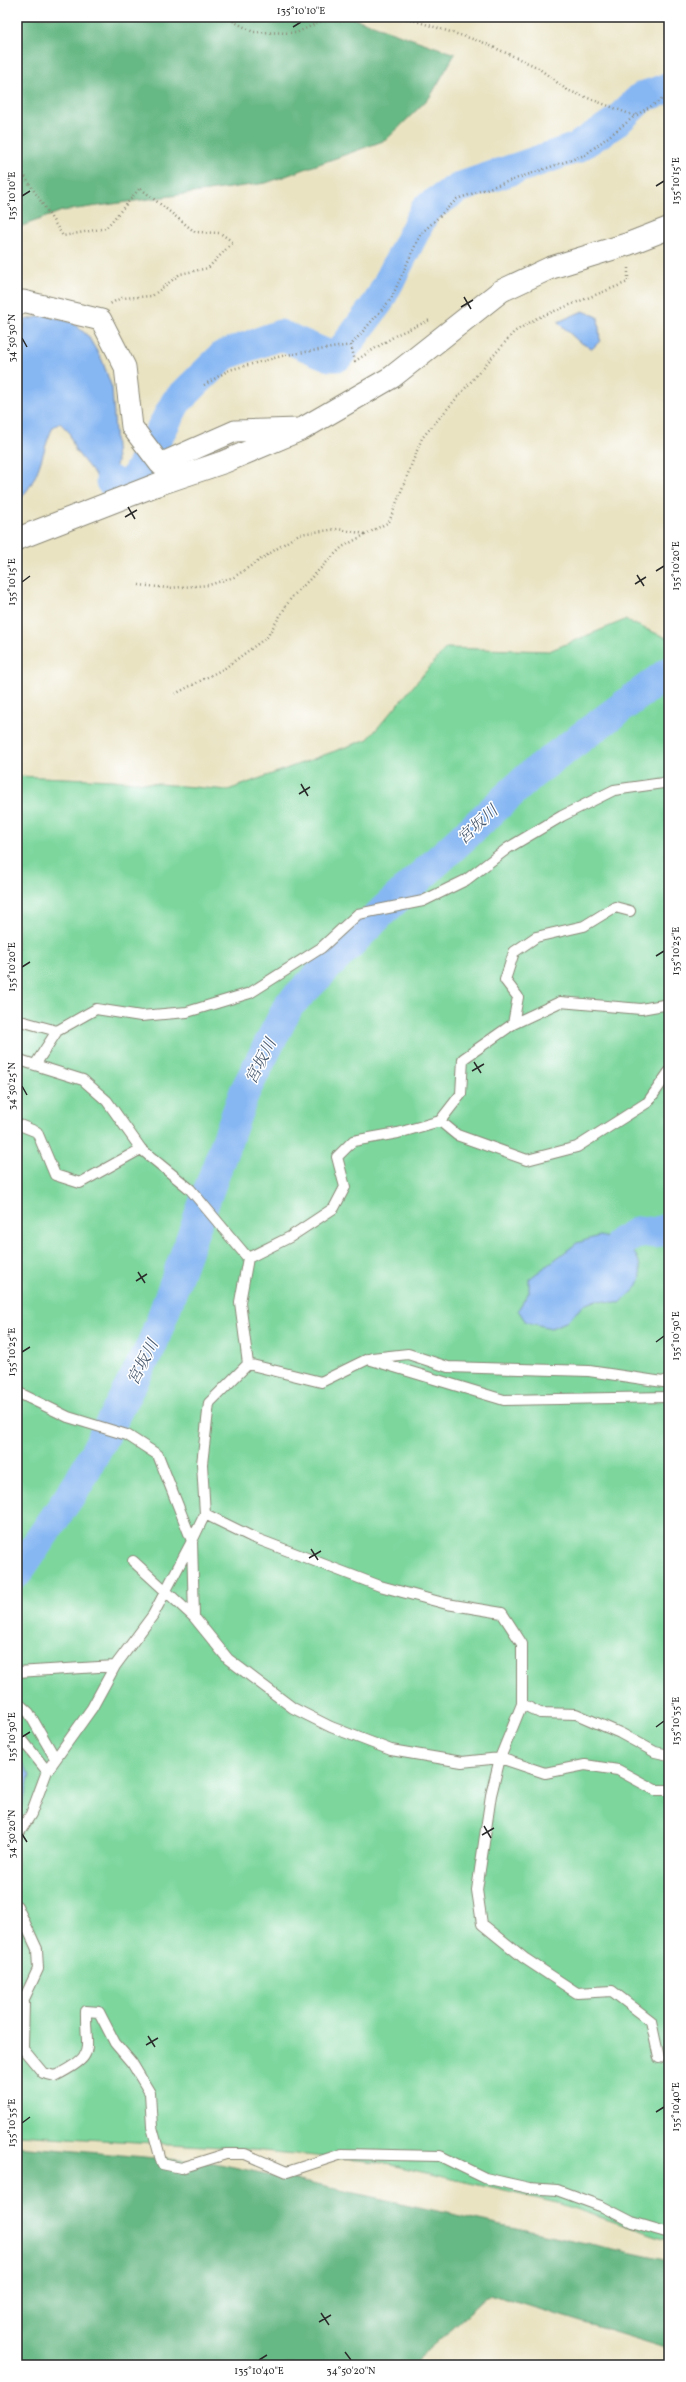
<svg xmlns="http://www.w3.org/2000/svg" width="686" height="2382" font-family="Vollkorn,'Noto Serif JP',serif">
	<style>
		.green { fill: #7dd79d; stroke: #548164 }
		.forest { fill: #66b884; stroke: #487258 }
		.water { fill: #87b7f3; stroke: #59718f }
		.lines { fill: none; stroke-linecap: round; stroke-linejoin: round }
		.river { stroke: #87b7f3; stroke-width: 31 }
		.service-casing { stroke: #8a8776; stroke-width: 12 }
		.minor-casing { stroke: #8a8776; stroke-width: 23 }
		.tertiary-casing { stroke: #8a8776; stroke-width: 24 }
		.path { stroke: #8a8776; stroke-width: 2.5; stroke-dasharray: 1 3; stroke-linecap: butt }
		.service { stroke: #fff; stroke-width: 10 }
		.minor { stroke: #fff; stroke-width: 21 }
		.tertiary { stroke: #fff; stroke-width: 22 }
		.ticks { fill: none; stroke: #2b2b2b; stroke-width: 1.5 }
		.labels { text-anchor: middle; stroke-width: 3; stroke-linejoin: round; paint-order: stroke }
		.water-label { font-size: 16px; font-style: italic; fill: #4b5c71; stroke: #fff }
		.neatline { fill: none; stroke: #2b2b2b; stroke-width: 1.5 }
		.ticks-label { font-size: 10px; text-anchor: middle; fill: #2b2b2b }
	</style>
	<rect width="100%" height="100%" fill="#fff"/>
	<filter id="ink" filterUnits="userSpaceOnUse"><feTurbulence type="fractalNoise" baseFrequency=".025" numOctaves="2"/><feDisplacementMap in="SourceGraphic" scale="8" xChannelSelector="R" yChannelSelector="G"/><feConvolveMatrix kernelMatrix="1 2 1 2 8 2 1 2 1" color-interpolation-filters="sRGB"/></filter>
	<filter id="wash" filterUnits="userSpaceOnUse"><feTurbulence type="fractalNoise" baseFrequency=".012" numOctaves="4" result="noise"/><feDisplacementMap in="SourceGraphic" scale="16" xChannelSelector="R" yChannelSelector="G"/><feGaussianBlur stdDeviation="0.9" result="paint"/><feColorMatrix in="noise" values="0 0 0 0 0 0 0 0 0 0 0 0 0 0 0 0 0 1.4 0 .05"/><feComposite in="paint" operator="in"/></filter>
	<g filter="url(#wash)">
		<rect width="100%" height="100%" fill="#e9e3c2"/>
		<!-- green -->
		<path class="green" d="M625 620 669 639V2240L557 2203 378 2162 221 2147 17 2135V776L113 780 228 790 368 739 446 648 549 651Z"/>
		<!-- forest -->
		<path class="forest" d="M17 17H350L455 54 430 97 386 140 266 183 62 211 17 228Z
			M17 2146 215 2163 669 2261V2349L490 2294 411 2365H17Z"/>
		<!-- water -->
		<path class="water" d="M583 311 598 317 600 341 592 349 578 341 558 322Z
			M46 315 73 323 88 336 102 360 112 388 117 462 111 481 104 486 75 450 69 432 60 423 53 427C40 455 41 479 17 502V365C23 350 21 335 25 320Z
			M599 1236C618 1239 638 1247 640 1268 640 1271 642 1277 640 1280 637 1290 627 1297 620 1303L596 1300 584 1305 566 1322 551 1328 526 1322 518 1310 529 1292V1279L577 1243Z
			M17 1756 30 1775 25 1796 17 1816Z"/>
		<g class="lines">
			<!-- river -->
			<path class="river" d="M111 481 121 489 136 477 176 402 224 355 280 335 330 356H338L379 301 426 209 458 188 576 148 616 122 642 97 669 88
				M621 1242 640 1231 654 1233 669 1228
				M17 1573 78 1484 152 1345 245 1091 289 1005 383 911 532 774 669 672"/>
		</g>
	</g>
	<g filter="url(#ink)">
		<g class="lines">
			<!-- service casing -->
			<g class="service-casing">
				<path id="service" d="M17 1020 57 1031
					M513 1024 518 997 505 980 514 952 536 937 584 926 615 907 630 911
					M17 1059 35 1065 57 1031 96 1009 141 1016 187 1012 250 993 321 948 358 914 423 901 466 880 508 848 562 816 614 790 663 783 669 780
					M440 1121 457 1135 527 1160 577 1147 648 1102 669 1072
					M17 1124 37 1132 55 1175 80 1183 141 1149 107 1101 83 1080 35 1065
					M141 1149 190 1189 248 1258
					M372 1358 408 1354 448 1367 589 1371 663 1382 669 1379
					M248 1364 321 1382 368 1359 504 1400 669 1397
					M17 1392 68 1417 127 1435 158 1455 192 1541 194 1617 133 1561
					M194 1617 228 1659 293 1708 331 1727 391 1750 462 1762 500 1758 522 1704V1644L502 1613 447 1604 380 1586 252 1537 205 1514
					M17 1672 115 1666
					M17 1702 29 1713 55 1758
					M522 1704 540 1713 576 1714 620 1733 655 1752 669 1755
					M17 1740 24 1742 47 1771
					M17 1836 31 1814 47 1771 92 1708 115 1666 153 1615 192 1541 205 1514 202 1464 209 1403 248 1364 240 1302 248 1258 290 1237 334 1208 345 1187 337 1157 353 1141 398 1133 440 1121 461 1094 463 1059 513 1024 560 1002 641 1009 669 1004
					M17 1906 37 1949 38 1969 24 1999 23 2049 43 2073 55 2076C98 2054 85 2053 86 2011L99 2012 115 2043 132 2063 150 2093 152 2127 162 2164 181 2168 226 2154H245L287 2172 342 2154 440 2156 485 2178 529 2188 557 2190 603 2207 632 2222 669 2233
					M659 2058 651 2021 612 1991 577 1993 524 1958 482 1924 477 1890 491 1795 500 1758 545 1773 585 1765 618 1770 655 1790H669"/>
			</g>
			<!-- minor casing -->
			<g class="minor-casing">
				<path id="minor" d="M17 305 23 301 101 320 125 367 132 427 160 464 235 431 299 429"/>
			</g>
			<!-- tertiary casing -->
			<g class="tertiary-casing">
				<path id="tertiary" d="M17 539 156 485 224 462 302 429 392 377 501 291 550 268 628 244 669 228"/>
			</g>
			<!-- path -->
			<path class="path" d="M167 17H171
				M226 17 253 32 296 33 330 17
				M403 17 482 42 537 67 567 90 635 116 661 100H669
				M17 168 22 172 63 236 106 228 140 188 195 232 220 233 233 242 208 268 180 274 152 296 121 298 110 304
				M351 345 355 361 398 334 430 320
				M204 385 229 370 286 355 351 345 391 299 420 235 457 199 585 155 635 116
				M139 585 168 588 209 585 234 577 299 534 338 529 365 534
				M175 694 225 668 267 637 291 598 342 547 389 522 422 438 514 332 537 318 628 282V265"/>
			<!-- service -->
			<use href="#service" class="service"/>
			<!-- minor -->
			<use href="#minor" class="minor"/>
			<!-- tertiary -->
			<use href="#tertiary" class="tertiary"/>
		</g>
	</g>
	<!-- ticks -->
	<path class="ticks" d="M293 27 301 22M656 186 664 181M22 196 30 191M464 297 471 309M461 307 473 300M22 338 27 347M128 507 135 519M125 517 137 510M656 571 664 566M637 575 644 586M22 582 30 576M635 584 646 577M301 784 308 796M299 794 310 787M656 956 664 951M22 967 30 962M474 1062 481 1073M472 1071 484 1064M22 1086 27 1095M138 1272 145 1283M136 1281 147 1274M656 1342 664 1336M22 1352 30 1347M311 1549 318 1560M309 1558 321 1551M656 1727 664 1721M22 1737 30 1732M484 1826 491 1838M22 1834 27 1842M482 1835 494 1828M148 2036 155 2047M146 2045 158 2038M656 2112 664 2107M22 2123 30 2117M321 2313 329 2325M319 2322 331 2315M345 2352 351 2360M259 2360 267 2355"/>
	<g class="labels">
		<!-- water labels -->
		<g class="water-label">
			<text transform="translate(477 824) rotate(-43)" y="6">宮坂川</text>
			<text transform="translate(260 1061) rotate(-63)" y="6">宮坂川</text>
			<text transform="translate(142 1362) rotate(-63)" y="6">宮坂川</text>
		</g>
	</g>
	<!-- margin -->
	<rect width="686" height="2382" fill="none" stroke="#fff" stroke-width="44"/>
	<rect x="22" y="22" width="642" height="2338" class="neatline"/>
	<g class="ticks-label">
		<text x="301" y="14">135°10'10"E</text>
		<text transform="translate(675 181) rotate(-90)" y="4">135°10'15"E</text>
		<text transform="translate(11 196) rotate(-90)" y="4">135°10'10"E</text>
		<text transform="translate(11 338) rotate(-90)" y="4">34°50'30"N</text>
		<text transform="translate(675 566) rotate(-90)" y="4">135°10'20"E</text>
		<text transform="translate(11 582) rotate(-90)" y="4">135°10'15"E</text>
		<text transform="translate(675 951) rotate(-90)" y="4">135°10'25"E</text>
		<text transform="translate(11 967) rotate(-90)" y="4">135°10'20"E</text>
		<text transform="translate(11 1086) rotate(-90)" y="4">34°50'25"N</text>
		<text transform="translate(675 1336) rotate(-90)" y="4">135°10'30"E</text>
		<text transform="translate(11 1352) rotate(-90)" y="4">135°10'25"E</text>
		<text transform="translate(675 1721) rotate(-90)" y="4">135°10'35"E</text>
		<text transform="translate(11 1737) rotate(-90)" y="4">135°10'30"E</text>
		<text transform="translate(11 1834) rotate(-90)" y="4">34°50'20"N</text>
		<text transform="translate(675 2107) rotate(-90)" y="4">135°10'40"E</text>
		<text transform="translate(11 2123) rotate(-90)" y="4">135°10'35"E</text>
		<text x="259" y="2374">135°10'40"E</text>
		<text x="351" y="2374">34°50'20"N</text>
	</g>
</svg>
